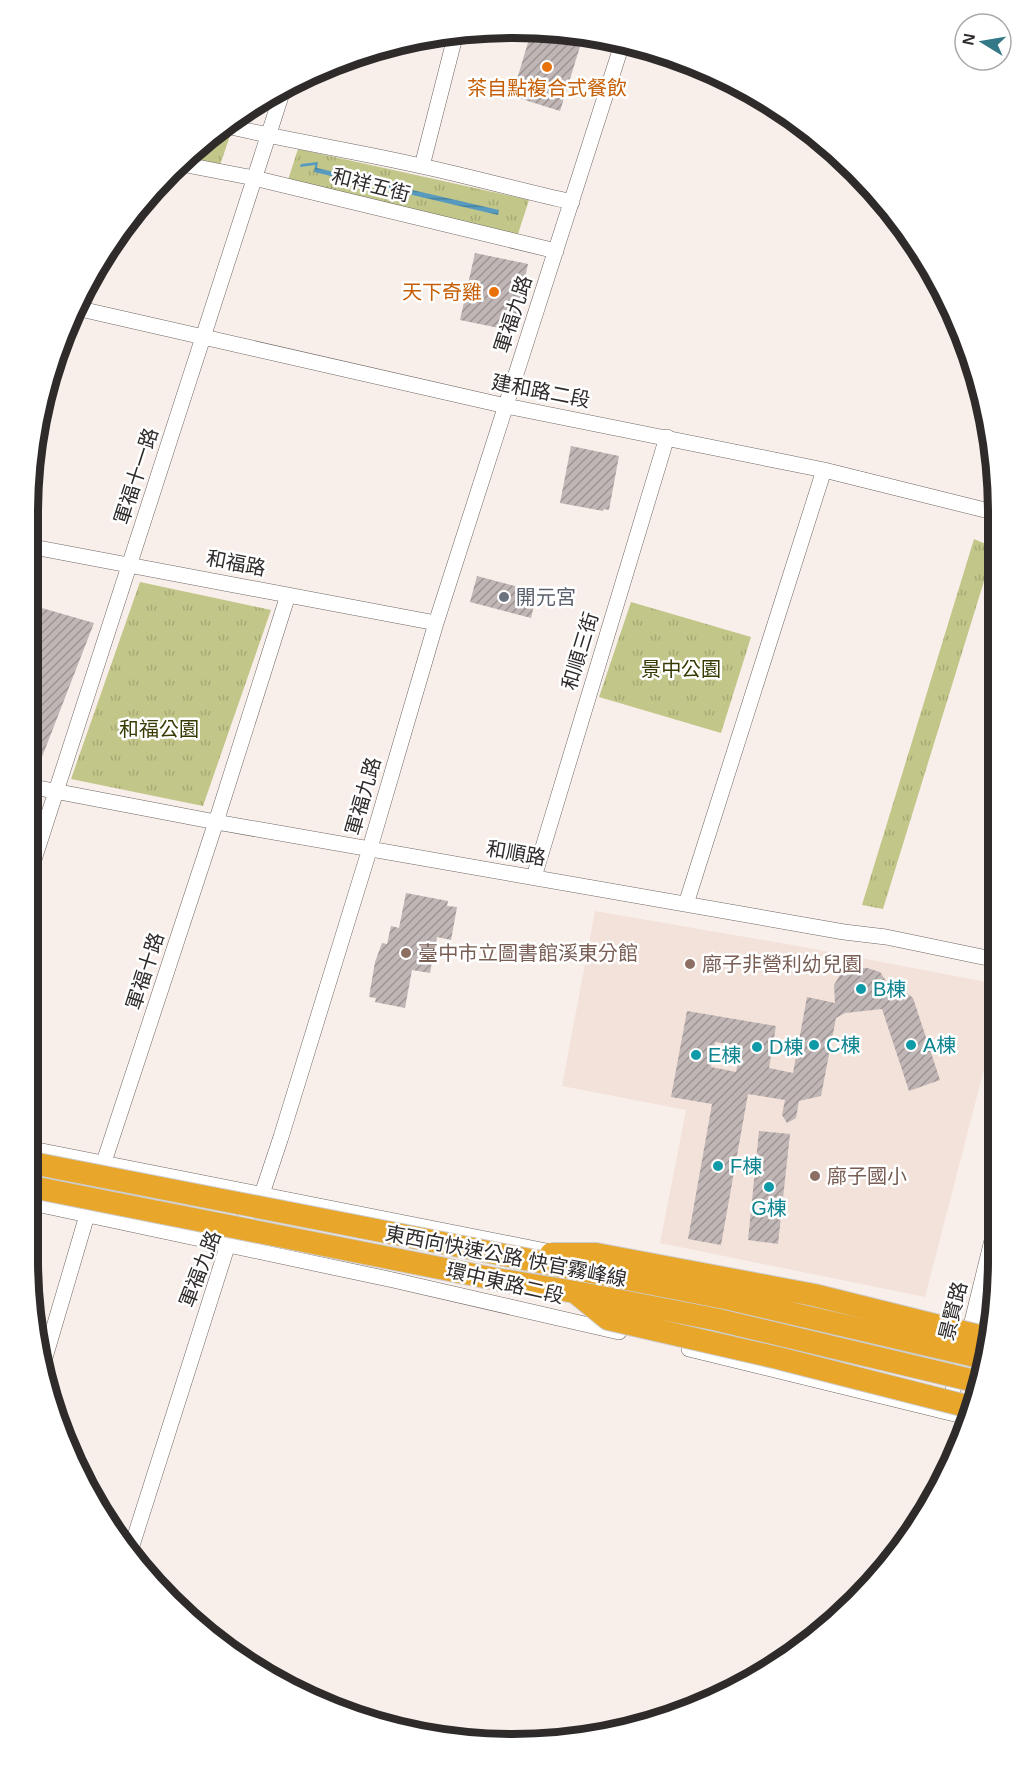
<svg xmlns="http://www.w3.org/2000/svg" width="1025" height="1771" font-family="Helvetica,'Noto Sans TC',sans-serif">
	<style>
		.built { fill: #f3e2da }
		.park { fill: url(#park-tufts) }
		.water { fill: url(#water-rules) }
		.building { fill: url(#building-hatch); fill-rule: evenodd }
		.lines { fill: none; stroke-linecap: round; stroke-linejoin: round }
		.minor-casing { stroke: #6f6763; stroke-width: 16 }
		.minor { stroke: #fff; stroke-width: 15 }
		.highway-bridge-casing { stroke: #cdcccc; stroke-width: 24; stroke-linecap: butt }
		.highway-bridge { stroke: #e8a72a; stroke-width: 22 }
		.food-dot { fill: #e8710a; stroke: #fff; stroke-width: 2 }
		.worship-dot { fill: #6b7280; stroke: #fff; stroke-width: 2 }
		.education-dot { fill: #8d6e63; stroke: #fff; stroke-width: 2 }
		.culture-dot { fill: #0f9aa8; stroke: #fff; stroke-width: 2 }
		.labels { text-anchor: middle; stroke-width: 5; stroke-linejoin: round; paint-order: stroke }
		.food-label { font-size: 20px; fill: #c56008; stroke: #fff }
		.street-label { font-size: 20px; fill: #2e2b2a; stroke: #fff }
		.worship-label { font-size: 20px; fill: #5b616d; stroke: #fff; text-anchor: start }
		.park-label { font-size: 20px; fill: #383903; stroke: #fff }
		.education-label { font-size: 20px; fill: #785e54; stroke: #fff; text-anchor: start }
		.culture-label { font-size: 20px; fill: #0d838f; stroke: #fff; text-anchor: start }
		.rim { fill: none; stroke: #2e2b2a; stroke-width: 8 }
	</style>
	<defs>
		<pattern id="park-tufts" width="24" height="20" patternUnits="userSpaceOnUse" patternTransform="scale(1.5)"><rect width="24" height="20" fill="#c3c689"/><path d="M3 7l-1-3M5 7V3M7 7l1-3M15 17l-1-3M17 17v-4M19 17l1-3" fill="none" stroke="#a8aa76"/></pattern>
		<pattern id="water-rules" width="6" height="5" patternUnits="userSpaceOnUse" patternTransform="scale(1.5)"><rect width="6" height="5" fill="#569bbf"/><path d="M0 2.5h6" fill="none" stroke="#487f9b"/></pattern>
		<pattern id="building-hatch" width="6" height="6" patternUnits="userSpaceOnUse" patternTransform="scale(1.5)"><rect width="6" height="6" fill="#c0b6b5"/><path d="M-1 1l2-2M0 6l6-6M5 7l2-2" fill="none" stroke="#9c9493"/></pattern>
	</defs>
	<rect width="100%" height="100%" fill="#f8efeb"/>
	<!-- built -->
	<path class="built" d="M595 911 798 946 997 984V1019L925 1297 660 1243 686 1110 562 1086Z"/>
	<!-- park -->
	<path class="park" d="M217 130 231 133 219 168 181 159Z
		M298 149 529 200 518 234 287 183Z
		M974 539 995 548 993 552 883 909 862 905Z
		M140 582 271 610 203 806 71 779Z
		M631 602 751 637 721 733 599 697Z"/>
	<!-- water -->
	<path class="water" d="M318 162 317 168 499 210 498 215 314 172 315 165 300 167 301 164Z"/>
	<!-- building -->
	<path class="building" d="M532 29 567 32 583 37 560 111 512 96Z
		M475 253 528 264 514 331 460 320Z
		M571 446 619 456 609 510 604 509 603 511 560 503Z
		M477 576 537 592 531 618 470 602Z
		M28 604 94 623 42 757 28 754Z
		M406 893 448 901 447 906 457 907 451 940 437 937 430 973 412 970 405 1008 375 1002 376 998 369 997 375 962 382 943 387 944 391 926 399 928Z
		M867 968 880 972 886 981 888 993 902 989 913 998 940 1080 909 1091 882 1009 845 1013 836 1018 821 1096 799 1101 796 1118 787 1123 782 1115 785 1100 748 1094 721 1245 688 1239 712 1104 671 1097 687 1011 776 1026 769 1068 793 1073 807 997 835 1003 834 985 840 975 851 969ZM715 1042 741 1046 736 1072 711 1067Z
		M759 1131 790 1134 778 1244 748 1240Z"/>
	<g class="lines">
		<!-- minor casing -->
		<g class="minor-casing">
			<path id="minor" d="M223 125C289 141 355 151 421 166 472 177 522 191 572 202
				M176 163 254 178 556 251
				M422 166 456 33
				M76 308 506 406 824 470 997 513
				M28 546 436 623
				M28 786 216 822 844 932 886 937 997 960
				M534 877 667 437
				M28 878 284 87
				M686 904 824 470
				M27 1148 561 1254
				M101 1171 216 822 288 595
				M27 1202 393 1280 619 1332
				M689 1349 971 1418
				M44 1361 90 1205
				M947 1411 967 1342 997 1220
				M129 1555 228 1244 262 1194 281 1137 370 848 436 623 623 41"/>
		</g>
		<!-- minor -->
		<use href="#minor" class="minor"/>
		<!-- highway-bridge casing -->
		<g class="highway-bridge-casing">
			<path id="highway-bridge" d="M27 1162 730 1299 984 1358
				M27 1186 490 1278 575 1292 714 1319 979 1382
				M551 1254H596L814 1295 987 1338
				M576 1293 608 1319 778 1358 974 1408"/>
		</g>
		<!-- highway-bridge -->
		<use href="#highway-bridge" class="highway-bridge"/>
	</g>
	<!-- markers -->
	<g class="food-dot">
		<circle cx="547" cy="67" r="6"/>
		<circle cx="494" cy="292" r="6"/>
	</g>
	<circle class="worship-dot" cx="504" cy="597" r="6"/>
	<g class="education-dot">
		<circle cx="406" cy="953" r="6"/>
		<circle cx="690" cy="964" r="6"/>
		<circle cx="815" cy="1176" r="6"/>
	</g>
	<g class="culture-dot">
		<circle cx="861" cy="989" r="6"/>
		<circle cx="814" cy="1045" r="6"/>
		<circle cx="911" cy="1045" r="6"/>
		<circle cx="757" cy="1047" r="6"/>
		<circle cx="696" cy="1055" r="6"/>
		<circle cx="718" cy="1166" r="6"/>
		<circle cx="769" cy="1187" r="6"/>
	</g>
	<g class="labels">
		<!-- food labels -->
		<g class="food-label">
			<text x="547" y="95">茶自點複合式餐飲</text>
			<text x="482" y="299" text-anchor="end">天下奇雞</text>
		</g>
		<!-- street labels -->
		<g class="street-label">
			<text transform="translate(371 185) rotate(14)" y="7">和祥五街</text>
			<text transform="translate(513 314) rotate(-72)" y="7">軍福九路</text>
			<text transform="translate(541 391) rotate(11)" y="7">建和路二段</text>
			<text transform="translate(136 476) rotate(-72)" y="7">軍福十一路</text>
			<text transform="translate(236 563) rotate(11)" y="7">和福路</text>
			<text transform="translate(580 651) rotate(-73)" y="7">和順三街</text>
			<text transform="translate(363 796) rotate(-74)" y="7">軍福九路</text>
			<text transform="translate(516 853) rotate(10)" y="7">和順路</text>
			<text transform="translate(145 971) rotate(-72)" y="7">軍福十路</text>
			<text transform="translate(506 1256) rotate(11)" y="7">東西向快速公路 快官霧峰線</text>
			<text transform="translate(200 1269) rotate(-69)" y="7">軍福九路</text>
			<text transform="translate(505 1283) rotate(13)" y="7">環中東路二段</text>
			<text transform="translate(953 1311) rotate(-76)" y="7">景賢路</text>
		</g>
		<!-- worship labels -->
		<g class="worship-label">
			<text x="516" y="604">開元宮</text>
		</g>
		<!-- park labels -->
		<g class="park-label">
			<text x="681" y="676">景中公園</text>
			<text x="159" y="736">和福公園</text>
		</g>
		<!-- education labels -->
		<g class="education-label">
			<text x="418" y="960">臺中市立圖書館溪東分館</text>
			<text x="702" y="971">廍子非營利幼兒園</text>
			<text x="827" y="1183">廍子國小</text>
		</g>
		<!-- culture labels -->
		<g class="culture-label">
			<text x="873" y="996">B棟</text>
			<text x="826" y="1052">C棟</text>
			<text x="923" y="1052">A棟</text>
			<text x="769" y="1054">D棟</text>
			<text x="708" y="1062">E棟</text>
			<text x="730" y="1173">F棟</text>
			<text x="769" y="1215" text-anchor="middle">G棟</text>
		</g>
	</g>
	<!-- crop -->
	<path d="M0 0H1025V1771H0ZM513 38H513A475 475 0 0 1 988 513V1259A475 475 0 0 1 513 1734H513A475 475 0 0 1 38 1259V513A475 475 0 0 1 513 38Z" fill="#fff" fill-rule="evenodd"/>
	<path class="rim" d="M513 38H513A475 475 0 0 1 988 513V1259A475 475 0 0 1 513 1734H513A475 475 0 0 1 38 1259V513A475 475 0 0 1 513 38Z"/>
	<!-- north arrow -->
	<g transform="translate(983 42) rotate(281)"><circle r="28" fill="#ffffff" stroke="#abaaaa" stroke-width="1.5"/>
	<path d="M0-4.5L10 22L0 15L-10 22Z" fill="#337886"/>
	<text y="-9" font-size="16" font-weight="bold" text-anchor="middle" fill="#2e2b2a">N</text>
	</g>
</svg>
